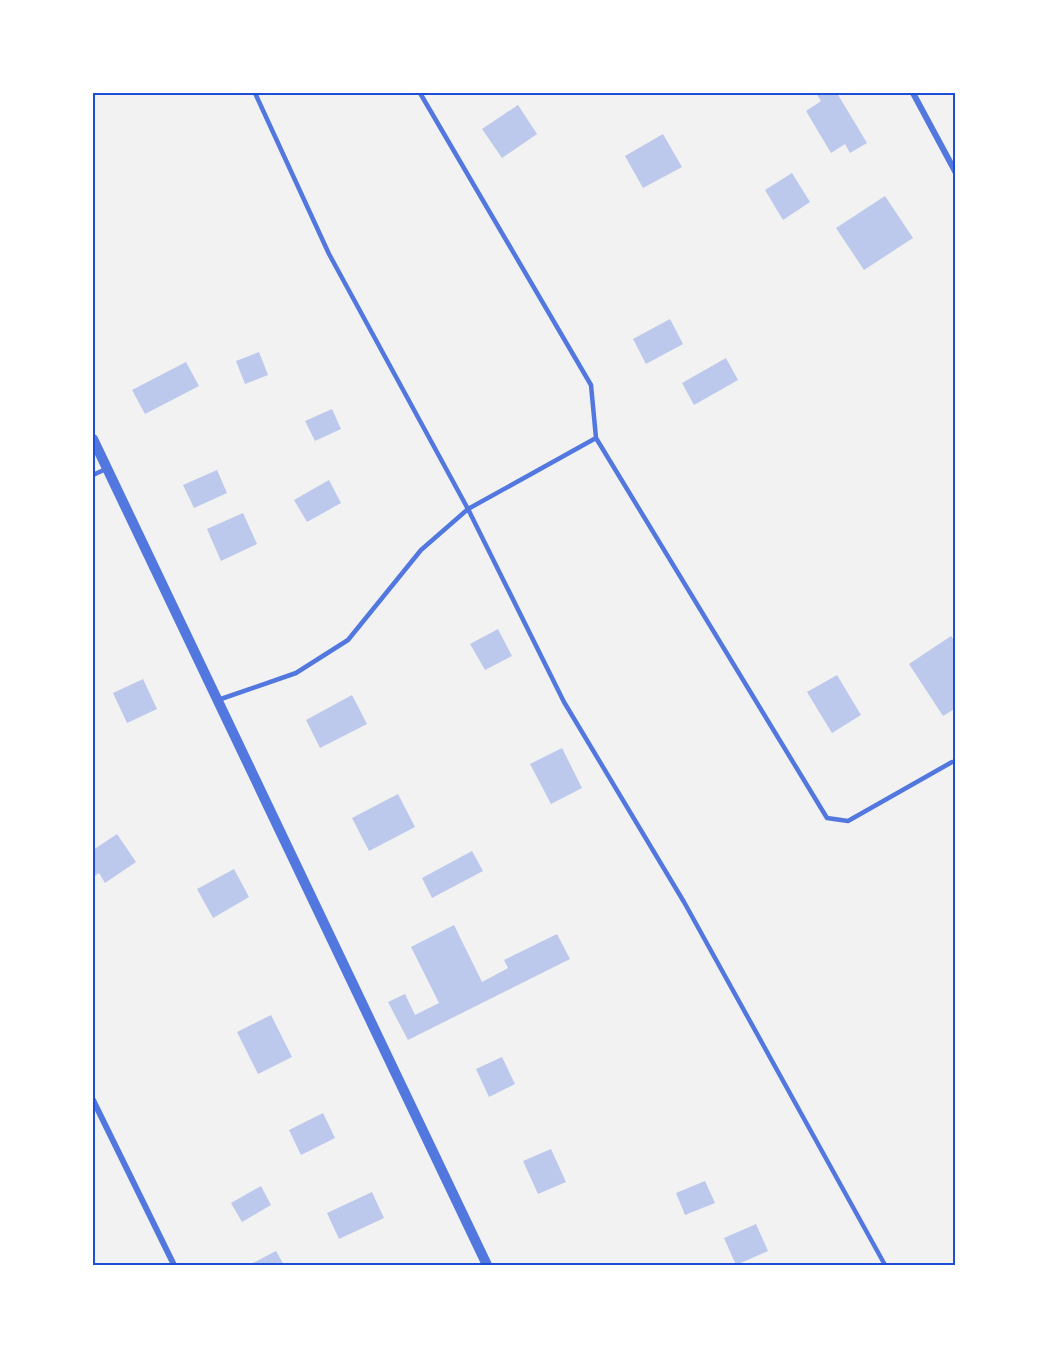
<svg xmlns="http://www.w3.org/2000/svg" width="1049" height="1358" font-family="'PT Sans Narrow',sans-serif">
	<style>
		.building { fill: #bdc9ec }
		.lines { fill: none; stroke-linecap: round; stroke-linejoin: round }
		.service { stroke: #5277de; stroke-width: 4.5 }
		.minor { stroke: #5277de; stroke-width: 6 }
		.tertiary { stroke: #5277de; stroke-width: 10 }
		.neatline { fill: none; stroke: #1d4ed8; stroke-width: 2 }
	</style>
	<rect width="100%" height="100%" fill="#f2f2f2"/>
	<!-- building -->
	<path class="building" d="M816 93H837L867 143 850 153 845 144 831 153 806 111 821 101Z
		M518 105 537 134 502 158 482 129Z
		M663 134 682 167 643 188 625 156Z
		M792 173 810 202 783 220 765 190Z
		M885 196 913 238 864 270 836 228Z
		M670 319 683 344 646 364 633 339Z
		M259 352 268 375 245 384 236 361Z
		M726 358 738 380 694 405 682 383Z
		M186 362 199 386 145 414 132 390Z
		M332 409 341 429 315 441 305 421Z
		M217 470 227 493 194 508 183 485Z
		M329 480 341 503 307 522 294 500Z
		M243 513 257 544 221 561 207 529Z
		M498 629 512 656 485 670 470 644Z
		M951 636 956 643V708L943 716 909 664Z
		M837 675 861 715 832 733 807 692Z
		M143 679 157 709 127 723 113 693Z
		M352 695 367 724 320 748 306 720Z
		M562 748 582 788 551 804 530 764Z
		M398 794 415 827 369 851 352 818Z
		M117 834 136 862 105 883 99 873 93 877V850Z
		M472 851 483 871 432 898 422 878Z
		M234 869 249 897 213 918 197 889Z
		M454 925 482 982 508 968 504 960 557 934 570 959 408 1040 388 1002 405 994 415 1015 439 1003 411 947Z
		M271 1015 292 1057 258 1074 237 1032Z
		M502 1057 515 1084 489 1097 476 1069Z
		M323 1113 335 1138 301 1155 289 1130Z
		M551 1149 566 1182 538 1194 523 1161Z
		M705 1181 715 1203 685 1215 676 1193Z
		M261 1186 271 1205 242 1222 231 1203Z
		M372 1192 384 1218 339 1239 327 1213Z
		M756 1224 768 1251 736 1265 724 1238Z
		M276 1251 284 1265H249Z"/>
	<g class="lines">
		<!-- service -->
		<path class="service" d="M255 93 329 254 468 509 564 702 684 902 885 1265
			M420 93 591 385 596 438
			M93 475 108 468
			M218 700 296 673 348 640 421 550 468 509 596 438 827 818 848 821 952 762"/>
		<!-- minor -->
		<path class="minor" d="M913 93 956 173
			M93 1100 174 1265"/>
		<!-- tertiary -->
		<path class="tertiary" d="M93 439 487 1265"/>
	</g>
	<!-- border -->
	<rect width="1049" height="1358" fill="none" stroke="#ffffff" stroke-width="189"/>
	<rect x="94" y="94" width="860" height="1170" class="neatline"/>
</svg>
